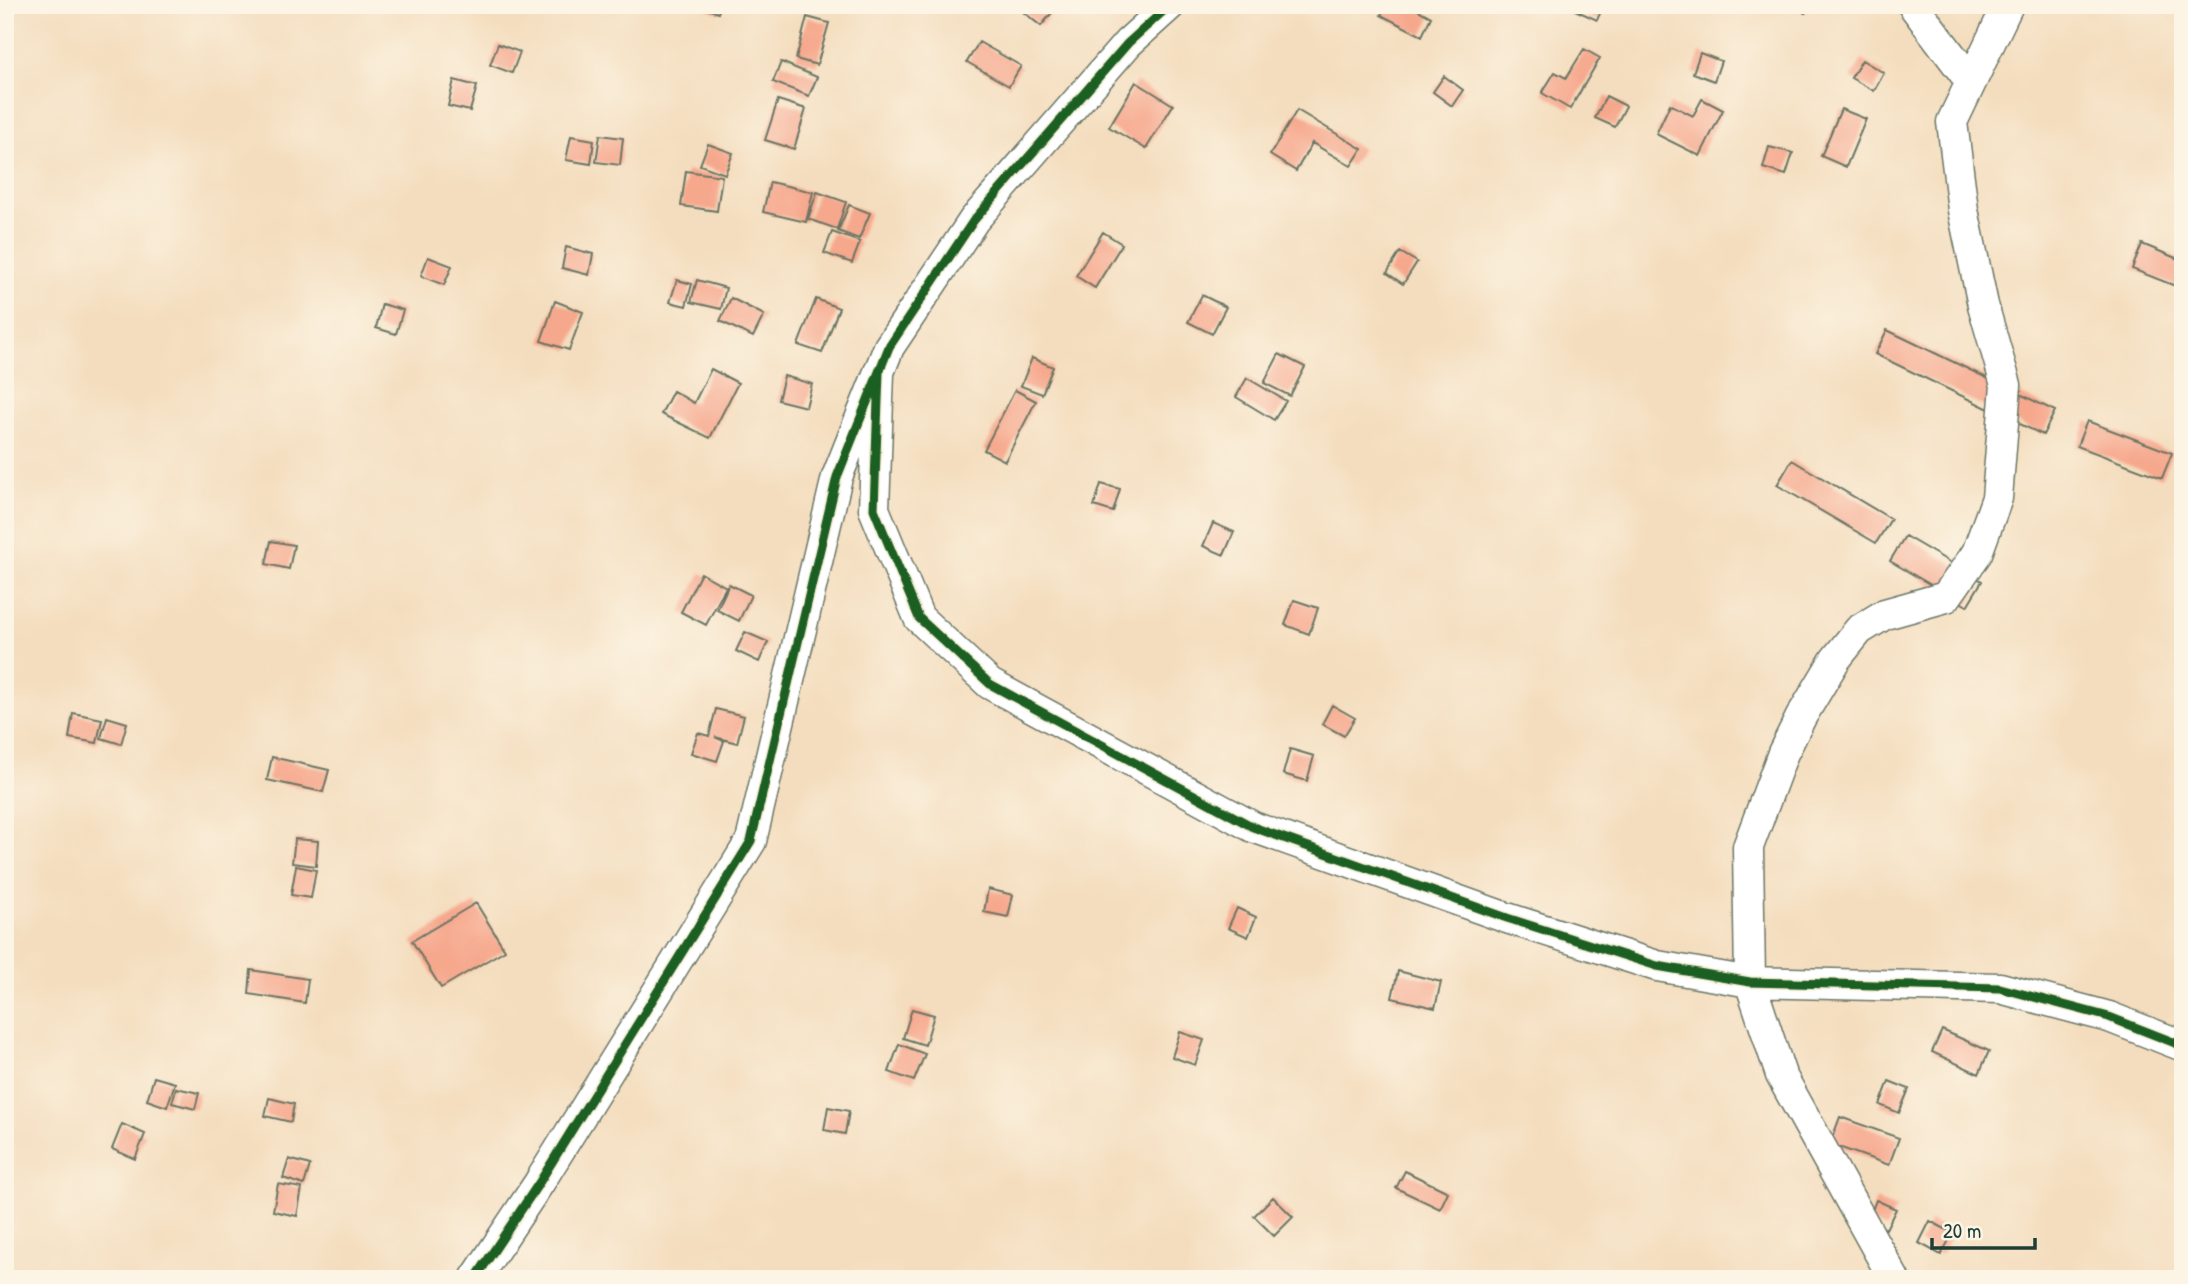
<svg xmlns="http://www.w3.org/2000/svg" width="2188" height="1284" font-family="'Patrick Hand',sans-serif">
	<style>
		.building { fill: #f6a88d }
		.lines { fill: none; stroke-linecap: round; stroke-linejoin: round }
		.street-casing { stroke: #6a7564; stroke-width: 33 }
		.street { stroke: #fff; stroke-width: 30 }
		.cycleway-casing { stroke: #fcf5e5; stroke-width: 13 }
		.cycleway { stroke: #1b5e20; stroke-width: 9 }
	</style>
	<rect width="100%" height="100%" fill="#fcf5e5"/>
	<filter id="ink" filterUnits="userSpaceOnUse"><feTurbulence type="fractalNoise" baseFrequency=".0143" numOctaves="2"/><feDisplacementMap in="SourceGraphic" scale="14" xChannelSelector="R" yChannelSelector="G"/><feConvolveMatrix kernelMatrix="1 2 1 2 8 2 1 2 1" color-interpolation-filters="sRGB"/></filter>
	<filter id="wash" filterUnits="userSpaceOnUse"><feTurbulence type="fractalNoise" baseFrequency=".00686" numOctaves="4" result="noise"/><feDisplacementMap in="SourceGraphic" scale="28" xChannelSelector="R" yChannelSelector="G"/><feGaussianBlur stdDeviation="1.57" result="paint"/><feColorMatrix in="noise" values="0 0 0 0 0 0 0 0 0 0 0 0 0 0 0 0 0 1.4 0 .05"/><feComposite in="paint" operator="in"/></filter>
	<g filter="url(#wash)">
		<rect width="100%" height="100%" fill="#f4ddbe"/>
		<g id="blocks">
			<!-- building -->
			<path class="building" d="M697 5H721L718 13Z
				M1027 5H1051L1055 9 1041 26 1022 11Z
				M1386 5H1409L1431 17 1422 36 1381 15Z
				M1564 5H1604L1597 20Z
				M1793 5H1810L1805 13Z
				M807 17 829 23 817 65 796 59Z
				M979 42 1021 66 1009 86 967 62Z
				M498 44 520 52 512 73 490 65Z
				M1584 49 1600 58 1570 109 1542 93 1555 72 1566 78Z
				M1700 53 1721 61 1714 81 1693 73Z
				M1862 60 1884 73 1874 91 1851 78Z
				M781 62 817 77 809 96 773 82Z
				M1444 76 1463 90 1452 106 1433 92Z
				M454 80 477 86 470 111 448 106Z
				M1136 82 1173 105 1146 149 1109 127Z
				M1606 96 1626 106 1615 127 1595 118Z
				M1702 99 1723 110 1700 156 1656 134 1670 104 1693 116Z
				M778 100 806 109 794 149 765 140Z
				M1841 109 1866 119 1846 167 1821 156Z
				M1297 110 1362 149 1351 166 1312 143 1296 171 1270 155Z
				M600 135 623 138 620 165 596 162Z
				M571 136 594 140 591 164 566 160Z
				M708 144 733 153 725 174 700 165Z
				M1769 147 1793 153 1786 175 1763 168Z
				M686 171 722 176 717 211 681 206Z
				M770 182 813 192 806 222 763 212Z
				M817 192 846 202 837 229 808 219Z
				M849 205 870 213 859 239 838 231Z
				M832 232 860 242 852 263 824 253Z
				M1103 232 1122 244 1095 288 1076 276Z
				M2142 244 2183 261V289L2132 269Z
				M566 247 593 254 589 275 562 268Z
				M1400 252 1417 262 1403 284 1387 273Z
				M428 257 452 266 444 285 421 276Z
				M677 280 692 284 686 306 670 302Z
				M697 280 726 288 721 309 691 302Z
				M1202 295 1226 307 1212 334 1188 322Z
				M731 298 764 315 753 337 720 321Z
				M816 299 839 308 822 353 798 345Z
				M555 301 583 312 569 350 541 341Z
				M382 304 403 310 396 334 376 328Z
				M1887 330 2055 411 2043 435 1875 354Z
				M1279 354 1305 367 1290 396 1264 383Z
				M1032 358 1053 367 1042 394 1021 386Z
				M711 369 738 383 710 438 661 414 673 391 694 403Z
				M784 376 812 384 806 407 778 400Z
				M1247 378 1286 401 1274 420 1236 397Z
				M1015 390 1036 401 1005 461 984 450Z
				M2087 421 2172 453 2162 478 2077 446Z
				M1792 460 1891 519 1876 543 1777 485Z
				M1101 484 1120 489 1113 512 1094 506Z
				M1213 523 1234 532 1224 555 1203 546Z
				M1905 536 1982 581 1967 606 1890 561Z
				M271 541 294 545 289 569 266 564Z
				M701 573 726 587 706 625 681 612Z
				M729 584 751 595 739 621 717 610Z
				M1294 600 1318 608 1309 634 1285 625Z
				M745 632 768 642 759 662 736 651Z
				M1332 705 1355 718 1344 736 1322 724Z
				M716 709 744 716 737 743 715 737 724 741 717 761 691 753 698 733 709 736Z
				M73 713 102 719 97 743 69 738Z
				M107 717 127 723 121 744 101 738Z
				M1290 749 1314 756 1307 781 1283 774Z
				M272 757 329 770 323 792 267 780Z
				M295 839 318 841 316 866 292 863Z
				M296 866 316 870 311 898 291 895Z
				M988 889 1013 895 1008 917 984 912Z
				M476 903 505 950 441 988 412 941Z
				M1237 908 1256 917 1248 937 1228 928Z
				M251 970 308 979 305 1003 249 994Z
				M1398 971 1441 982 1435 1008 1392 998Z
				M912 1009 934 1015 925 1045 903 1038Z
				M1942 1030 1989 1051 1979 1074 1932 1052Z
				M1180 1032 1204 1040 1195 1065 1172 1057Z
				M899 1044 925 1054 914 1081 889 1072Z
				M154 1077 175 1083 167 1107 147 1100Z
				M1889 1081 1909 1089 1899 1113 1880 1105Z
				M176 1088 199 1093 195 1109 172 1103Z
				M269 1098 294 1104 291 1122 265 1116Z
				M828 1107 849 1111 845 1134 824 1130Z
				M1840 1117 1899 1138 1889 1165 1830 1144Z
				M122 1124 145 1134 135 1159 112 1149Z
				M289 1159 310 1165 304 1185 283 1178Z
				M1405 1171 1448 1192 1440 1209 1396 1188Z
				M278 1184 302 1188 297 1216 273 1211Z
				M1273 1197 1293 1217 1274 1236 1254 1216Z
				M1876 1200 1896 1209 1886 1229 1868 1220Z
				M1930 1221 1953 1233 1941 1255 1919 1243Z"/>
		</g>
	</g>
	<g filter="url(#ink)">
		<use href="#blocks" fill-opacity="0" stroke="#6a7564" stroke-width="2"/>
		<g class="lines">
			<!-- street casing -->
			<g class="street-casing">
				<path id="street" d="M1913 5 1971 82
					M879 373 874 509 919 618 990 684 1253 827 1507 918 1657 966 1750 982 2000 988 2109 1017 2183 1046
					M475 1279 539 1183 751 841 837 477 889 347 974 220 1128 43 1170 5
					M1894 1279 1781 1075 1750 982 1748 847 1783 753 1801 717 1835 660 1859 630 1885 614 1946 597 1977 553 1997 498 2006 385 1983 305 1963 210 1952 122 2008 5"/>
			</g>
			<!-- street -->
			<use href="#street" class="street"/>
			<!-- cycleway casing -->
			<g class="cycleway-casing">
				<path id="cycleway" d="M879 373 874 509 919 618 990 684 1253 827 1507 918 1657 966 1750 982 2000 988 2109 1017 2183 1046
					M475 1279 539 1183 751 841 837 477 889 347 974 220 1128 43 1170 5"/>
			</g>
			<!-- cycleway -->
			<use href="#cycleway" class="cycleway"/>
		</g>
	</g>
	<!-- margin -->
	<rect width="2188" height="1284" fill="none" stroke="#fcf5e5" stroke-width="28"/>
	<!-- scale -->
	<path d="M1932 1238v10h103v-10" fill="none" stroke="#1f3d34" stroke-width="3.5"/>
	<text x="1943" y="1238" font-size="21" fill="#1f3d34" stroke="#fcf5e5" stroke-width="5" paint-order="stroke">20 m</text>
</svg>
